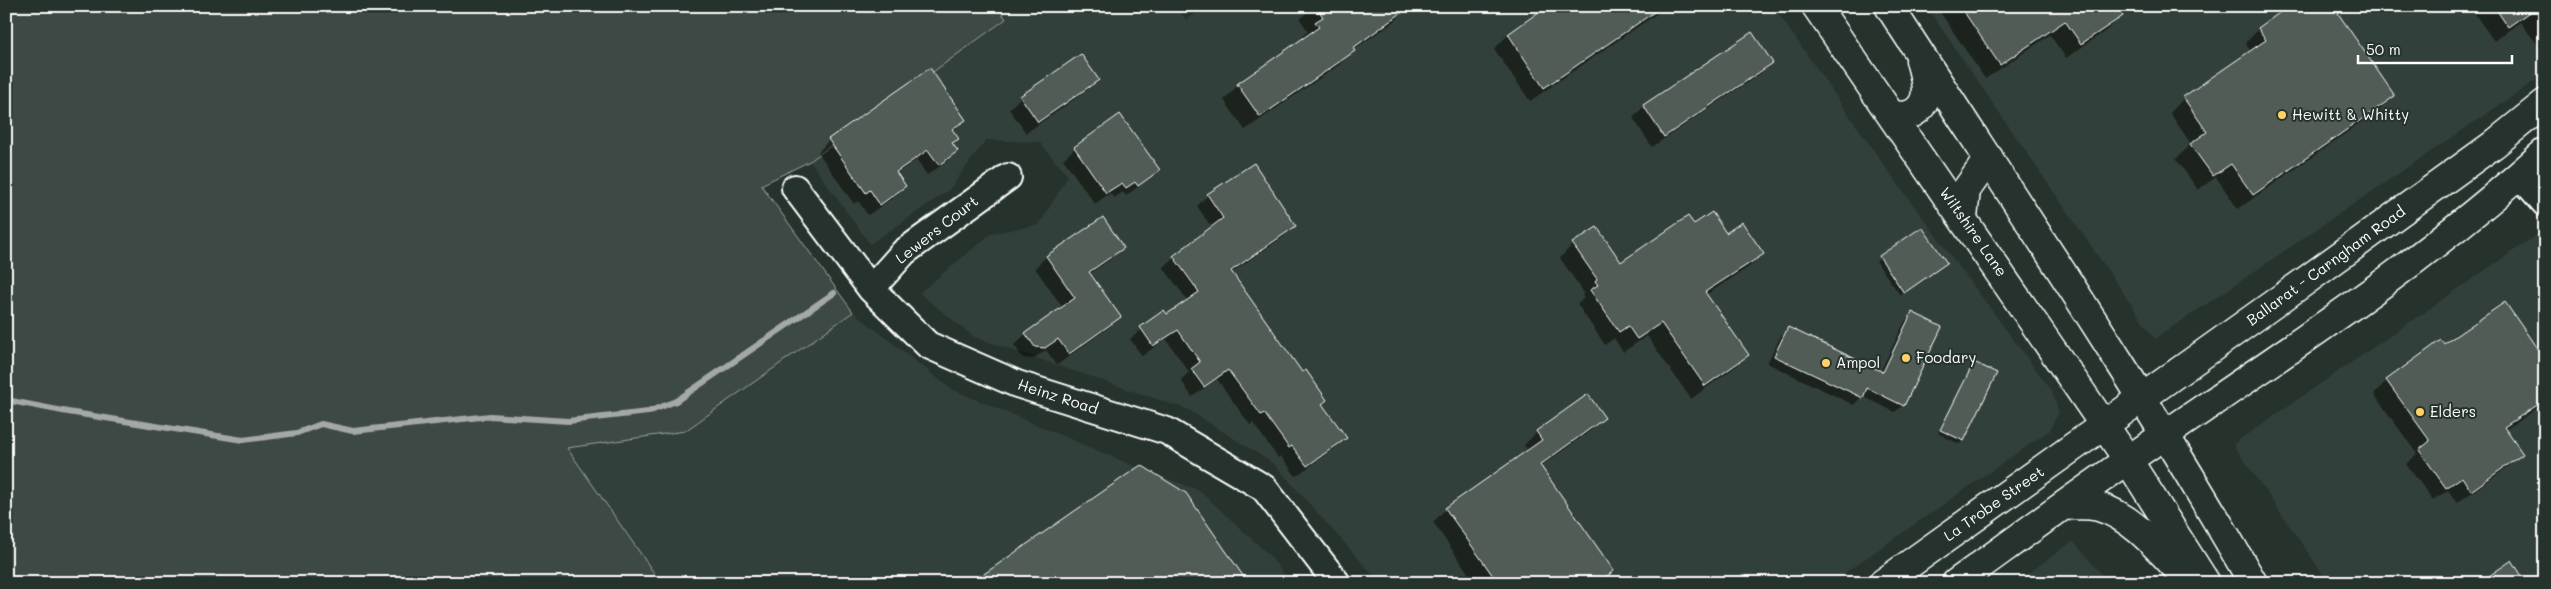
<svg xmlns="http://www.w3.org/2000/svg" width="2551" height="589" font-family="Mali,sans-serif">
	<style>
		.built { fill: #333f3a }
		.green { fill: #3e4944; stroke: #9ea4a2 }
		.shadow { fill: #0007 }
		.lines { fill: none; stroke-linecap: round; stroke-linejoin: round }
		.stream { stroke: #a4a9a7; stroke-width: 6 }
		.building { fill: #515c57; stroke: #fff }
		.minor-casing { stroke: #fff; stroke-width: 30 }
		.major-casing { stroke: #fff; stroke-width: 31 }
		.minor { stroke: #26332d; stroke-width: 26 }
		.major { stroke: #26332d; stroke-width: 28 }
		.poi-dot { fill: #ffd166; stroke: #26332d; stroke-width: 2 }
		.labels { text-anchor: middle; stroke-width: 4; stroke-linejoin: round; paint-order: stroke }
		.poi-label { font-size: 15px; fill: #fff; stroke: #26332d; text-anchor: start }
		.street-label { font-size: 15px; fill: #fff; stroke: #26332d }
	</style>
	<rect width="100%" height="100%" fill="#26332d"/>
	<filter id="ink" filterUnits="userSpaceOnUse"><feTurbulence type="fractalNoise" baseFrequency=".02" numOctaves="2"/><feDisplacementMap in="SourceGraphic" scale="10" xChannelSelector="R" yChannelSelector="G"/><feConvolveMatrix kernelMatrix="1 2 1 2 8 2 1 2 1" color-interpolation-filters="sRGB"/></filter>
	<g filter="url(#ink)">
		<!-- built -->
		<path class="built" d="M1003 6H1176L1186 20 1207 6H1773L1888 171 2051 390 2059 412 2049 431 1830 583H1380L1274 464 1189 410 974 337 919 293 992 233 1039 225 1068 176 1039 142 986 140 949 190 870 244 810 161 1006 20 999 9Z
			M1926 6H2545V74L2155 339Z
			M2545 229V583H2329L2233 444Z
			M853 312 951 389 1134 466 1200 491 1269 555 1291 583H661L567 448 685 431Z
			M2073 541 2109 583H2015Z"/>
		<!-- green -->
		<path class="green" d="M6 6H1002L999 9 1006 19 810 161 761 185 853 312 685 431 567 448 661 583H6Z"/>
		<!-- shadow -->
		<path class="shadow" d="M1313 6 1408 7 1394 22 1353 50 1339 65 1245 130 1224 100 1238 85 1303 40 1302 37 1308 31 1300 19Z
			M1550 6H1668L1530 101 1494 49 1508 35Z
			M1936 6H2114L2121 16 2107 30 2066 58 2050 35 1985 79Z
			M2469 6H2545V54L2520 22 2494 41Z
			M2259 29 2393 96 2379 110 2238 209 2216 177 2198 190 2176 159 2191 144 2170 113 2184 98 2251 52 2245 43Z
			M1752 34 1772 63 1760 74 1652 147 1633 118 1644 106Z
			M1081 56 1098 80 1086 91 1026 133 1009 109 1021 97Z
			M964 120 952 132 957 139 952 144 957 151 945 163 927 175 916 160 896 174 905 186 893 198 868 215 858 201 854 204 818 152 829 140Z
			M1075 148 1159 170 1126 196 1123 192 1114 198 1110 193 1095 204 1063 159Z
			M1208 195 1294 226 1283 237 1231 273 1345 438 1334 449 1296 476 1281 456 1278 458 1253 423 1250 425 1217 379 1192 397 1181 380 1189 372 1166 339 1142 356 1130 339 1164 312 1167 316 1188 301 1163 267 1212 228 1197 206Z
			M1103 219 1122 247 1111 259 1089 274 1120 317 1108 328 1057 365 1046 350 1033 359 1023 358 1014 345 1026 334 1063 308 1035 268 1046 257Z
			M1694 226 1726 234 1762 254 1749 267 1706 295 1748 355 1734 368 1691 399 1647 336 1623 352 1614 338 1605 345 1577 304 1584 298 1582 295 1584 293 1560 258 1573 244 1621 264Z
			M1921 229 1942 266 1900 295 1876 261Z
			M1912 314 1903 405 1895 412 1862 396 1854 405 1767 363 1781 336 1788 329 1880 372 1905 321Z
			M2444 345 2545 362V403L2505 430 2521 453 2508 467 2457 503 2448 490 2433 500 2406 464 2417 454 2374 394 2387 380Z
			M1974 364 1963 441 1959 444 1938 433Z
			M1587 396 1603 418 1590 431 1540 467 1612 571 1600 583H1475L1433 522 1446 509 1528 451 1524 445 1537 432Z
			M735 579 738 583H730Z"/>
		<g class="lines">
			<!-- stream -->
			<path class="stream" d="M6 400 68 412 243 440 297 433 321 424 353 431 490 416 568 421 648 412 676 401 834 293"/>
		</g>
		<!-- building -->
		<path class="building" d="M1316 6H1411L1353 48 1355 51 1260 117 1237 84 1319 27 1315 22 1323 17Z
			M1547 6H1663L1544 88 1508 34Z
			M1960 6H2116L2123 16 2081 44 2065 21 2000 65Z
			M2289 6H2333L2395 96 2253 195 2231 164 2213 176 2190 144 2207 132 2183 97 2266 40 2258 28Z
			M2494 6H2538L2508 27Z
			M1752 32 1773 63 1664 137 1643 105Z
			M1081 54 1099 80 1038 122 1020 96Z
			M930 68 966 120 952 129 959 139 952 143 958 151 939 165 928 150 896 172 906 186 880 205 870 190 866 193 828 139Z
			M1120 114 1160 170 1138 186 1135 182 1126 188 1122 183 1106 193 1074 147Z
			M1254 163 1296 226 1231 271 1302 372 1306 370 1327 400 1322 404 1347 438 1307 466 1292 446 1289 448 1264 413 1261 415 1228 370 1204 387 1191 369 1200 362 1178 330 1153 346 1140 327 1164 310 1167 314 1199 292 1173 256 1223 218 1207 194Z
			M1712 212 1726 233 1742 222 1764 254 1705 292 1749 355 1705 386 1661 323 1637 339 1628 326 1619 332 1590 290 1598 285 1595 281 1597 279 1572 243 1597 227 1621 262 1688 216 1694 224Z
			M1103 217 1124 248 1089 272 1121 317 1069 354 1058 339 1045 348 1035 347 1025 333 1075 298 1046 256Z
			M1922 227 1947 263 1904 293 1879 256Z
			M2505 302 2545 360V400L2504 427 2523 454 2471 491 2462 477 2446 488 2419 450 2430 441 2386 380 2441 340 2444 344Z
			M1912 312 1942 327 1904 406 1867 388 1863 398 1774 356 1788 327 1883 372Z
			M1974 362 1997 373 1964 441 1940 430Z
			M1588 394 1605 418 1540 465 1614 571 1597 583H1498L1445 508 1542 440 1536 431Z
			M1141 465 1186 493 1248 583H971Z
			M2512 560 2526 583H2479Z"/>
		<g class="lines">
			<!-- minor casing -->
			<g class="minor-casing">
				<path id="minor" d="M2520 175 2545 203
					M795 188 871 289 928 345 1017 384 1167 431 1264 488 1337 583
					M871 289 904 252 1008 177"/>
			</g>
			<!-- major casing -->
			<g class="major-casing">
				<path id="major" d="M1816 6 2128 460 2206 583
					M1889 6C2012 197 2140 385 2253 583
					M1890 113C1898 117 1905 117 1913 113 1933 102 1925 79 1920 60
					M1963 218 1966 190 1989 158
					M2064 506C2075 505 2087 504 2099 507 2135 517 2165 557 2191 583
					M1883 583 2279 300 2493 145 2545 103
					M1956 583C2013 542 2070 500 2128 460 2270 362 2417 269 2545 152"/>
			</g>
			<!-- minor -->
			<use href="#minor" class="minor"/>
			<!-- major -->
			<use href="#major" class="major"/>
		</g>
	</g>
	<!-- markers -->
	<g class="poi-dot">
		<circle cx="2282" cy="115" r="5"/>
		<circle cx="1906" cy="358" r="5"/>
		<circle cx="1826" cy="363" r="5"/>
		<circle cx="2420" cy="412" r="5"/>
	</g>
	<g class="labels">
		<!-- poi labels -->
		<g class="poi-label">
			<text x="2292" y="120">Hewitt &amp; Whitty</text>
			<text x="1916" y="363">Foodary</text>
			<text x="1836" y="368">Ampol</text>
			<text x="2430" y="417">Elders</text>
		</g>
		<!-- street labels -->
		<g class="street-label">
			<text transform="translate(937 230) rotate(-38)" y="5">Lewers Court</text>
			<text transform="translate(1973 232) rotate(55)" y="5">Wiltshire Lane</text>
			<text transform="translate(2326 266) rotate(-36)" y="5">Ballarat - Carngham Road</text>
			<text transform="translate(1058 397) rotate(18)" y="5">Heinz Road</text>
			<text transform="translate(1994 504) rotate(-35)" y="5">La Trobe Street</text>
		</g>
	</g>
	<!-- margin -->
	<rect width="2551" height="589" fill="none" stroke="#26332d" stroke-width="25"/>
	<rect x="12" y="12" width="2526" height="564" fill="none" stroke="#fff" stroke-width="2" filter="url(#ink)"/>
	<!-- scale -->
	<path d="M2358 55v8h154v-8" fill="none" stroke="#ffffff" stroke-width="2.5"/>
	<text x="2366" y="55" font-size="15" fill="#ffffff" stroke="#26332d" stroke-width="4" paint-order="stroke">50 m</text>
</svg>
